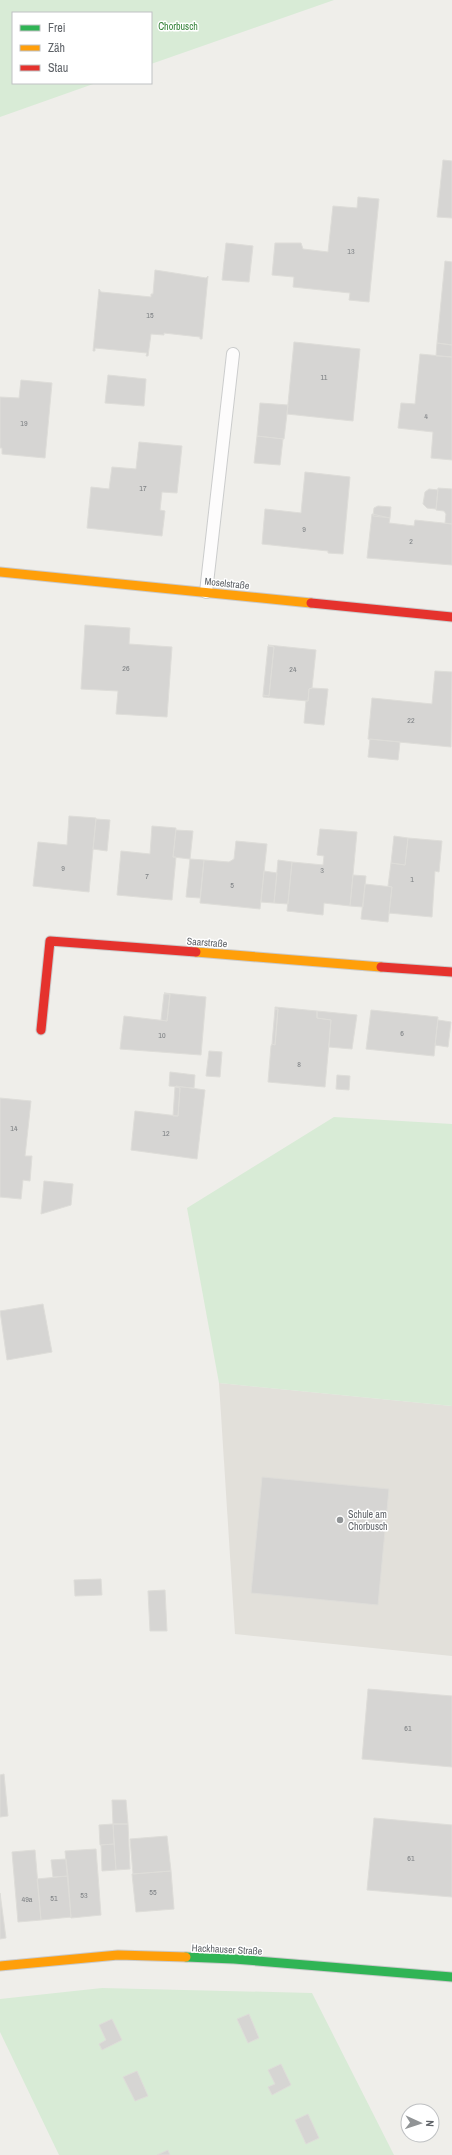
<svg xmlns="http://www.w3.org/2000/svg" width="452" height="2155" font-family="'Archivo Narrow',sans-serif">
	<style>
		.education { fill: #e2e0da }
		.green { fill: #d8ebd6 }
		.building { fill: #d6d5d3; stroke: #deddd9 }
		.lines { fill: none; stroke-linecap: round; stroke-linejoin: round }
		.lane-casing { stroke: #cbcccc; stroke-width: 14 }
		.fast-casing { stroke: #cacacb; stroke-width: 11 }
		.slow-casing { stroke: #cacacb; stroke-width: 11 }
		.jam-casing { stroke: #cacacb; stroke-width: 11 }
		.lane { stroke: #fdfcfc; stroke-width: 12 }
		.fast { stroke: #30b455; stroke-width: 9 }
		.slow { stroke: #ff9f0a; stroke-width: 9 }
		.jam { stroke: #e5322d; stroke-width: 9 }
		.poi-dot { fill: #919496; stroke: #fff; stroke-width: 1.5 }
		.labels { text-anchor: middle; stroke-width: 3; stroke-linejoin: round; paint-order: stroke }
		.number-label { font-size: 8px; fill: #7e8184 }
		.park-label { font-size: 10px; fill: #348238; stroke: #fff }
		.street-label { font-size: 10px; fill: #5f6368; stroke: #fff }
		.poi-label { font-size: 10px; fill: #5f6368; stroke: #fff; text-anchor: start }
	</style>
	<rect width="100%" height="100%" fill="#efeeea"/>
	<!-- education -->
	<path class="education" d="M219 1383 452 1406V1656L235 1634Z"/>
	<!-- green -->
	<path class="green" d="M0 0H334L151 64V13H13V83H96L0 117Z
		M334 1117 452 1124V1406L219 1383 187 1208Z
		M102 1988 312 1993 394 2155H59L0 2032V1999Z"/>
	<!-- building -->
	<path class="building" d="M443 160 452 161V218L437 217Z
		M358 197 379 199 369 302 349 300 350 293 293 287 294 277 272 275 275 243H301L303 249 328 252 333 206 357 208Z
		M226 243 253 246 249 282 222 280Z
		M445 261 452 262V345L437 343Z
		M155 270 206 278 208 276 202 339H200V337L164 333V335L151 334 148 356H146L147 353 95 348V351H93L99 289 101 292 151 297V294H153Z
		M294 342 360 349 353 421 287 414Z
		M437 343 452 345V357L436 356Z
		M420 354 452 357V460L431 458 433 432 398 428 401 403 415 404Z
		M108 375 146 379 144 406 105 403Z
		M21 380 52 383 45 458 2 454V448H0V397L19 398Z
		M260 403 288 405 284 439 257 436Z
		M257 436 283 439 280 465 254 463Z
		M139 442 182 446 177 493 162 492 160 510 165 511 162 536 87 528 91 487 109 489 112 467 136 469Z
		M305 472 350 477 343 554 328 553V551L262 544 265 509 301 513Z
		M438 488 452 489V524L445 523 446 514 444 511 436 510Z
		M429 489 438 490 436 509 427 508 423 504 425 492Z
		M378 506 391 507 390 518 373 516 374 508Z
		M372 514 390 518 389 523 414 526 415 520 452 524V565L367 558Z
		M85 625 130 628 129 644 172 647 167 717 116 714 118 691 81 689Z
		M268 645 316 650 312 688 309 689 308 701 263 697V695L269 696 274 647Z
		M268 646 274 647 269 696 263 695Z
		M435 671 452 672 451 747 368 739 372 698 432 704Z
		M312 688 328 689 324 725 304 723 306 701H308L309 689Z
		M370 739 400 742 398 760 368 757Z
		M69 816 96 818 89 892 33 886 38 842 67 845Z
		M96 819 110 820 107 851 93 849Z
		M152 826 176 828 173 857H176L172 900 117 895 121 851 150 854Z
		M320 829 357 832 350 906 324 903 323 915 287 911 292 862 323 865 324 856 317 855Z
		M176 830 193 831 190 859 173 857Z
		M394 836 408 838 405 865 391 863Z
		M408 838 442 841 439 872 435 871 432 917 389 913 392 887 388 886 391 863 405 865Z
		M236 841 267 844 260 909 200 903 204 860 229 862 234 859Z
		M190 859 204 860 200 898 186 897Z
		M278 860 292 862 288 904 274 903Z
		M264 871 277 873 274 903 261 902Z
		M353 875 366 876 363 907 350 906Z
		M365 884 392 887 388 922 361 919Z
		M164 993 206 997 201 1055 120 1049 124 1016 167 1021 170 994Z
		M164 994H170L167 1021 161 1020Z
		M275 1007 317 1011V1018L331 1020 325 1087 268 1082 271 1046 272 1044 275 1045 278 1009H275Z
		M275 1009H278L275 1045 272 1044Z
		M371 1010 438 1017 434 1056 366 1049Z
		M317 1011 357 1015 352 1049 329 1047 331 1020 317 1018Z
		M438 1020 451 1022 448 1047 435 1045Z
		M209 1051 222 1052 220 1077 206 1076Z
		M170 1072 195 1075 194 1088 169 1086Z
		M337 1075 350 1076 349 1090 336 1089Z
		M176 1086 205 1090 197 1159 131 1150 135 1111 178 1116 180 1088Z
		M175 1087 180 1088 178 1116H173Z
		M0 1098 31 1101 25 1156H32L30 1181 23 1180 21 1199 0 1197Z
		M44 1181 73 1184 71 1205 41 1214Z
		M43 1304 52 1352 7 1360 0 1311Z
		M262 1477 389 1489 378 1605 251 1593Z
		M101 1579 102 1595 75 1596 74 1580Z
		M165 1590 167 1631H150L148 1591Z
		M368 1689 452 1696V1767L362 1759Z
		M4 1774 8 1816 0 1817V1775Z
		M112 1800H126L128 1824H113Z
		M374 1818 452 1825V1897L367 1890Z
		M113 1824 114 1844 100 1845 99 1825Z
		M113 1824H128L130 1869 116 1870Z
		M167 1836 171 1871 133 1874 130 1839Z
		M114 1844 116 1870 102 1871 101 1845Z
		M96 1849 101 1915 71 1918 65 1851Z
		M35 1850 41 1920 18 1922 12 1852Z
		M66 1859 68 1876 53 1877 51 1860Z
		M171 1871 174 1909 136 1912 132 1874Z
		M68 1876 71 1917 41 1920 37 1879Z
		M0 1893 6 1938 0 1939Z
		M249 2014 259 2038 248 2043 237 2019Z
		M112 2019 122 2040 102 2050 99 2044 106 2040 99 2025Z
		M281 2064 291 2085 272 2095 268 2087 275 2084 268 2070Z
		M137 2071 148 2096 135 2101 123 2077Z
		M308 2114 319 2138 306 2144 295 2120Z
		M168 2150 170 2155H157Z"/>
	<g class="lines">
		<!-- lane casing -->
		<g class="lane-casing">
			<path id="lane" d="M206 592 233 354"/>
		</g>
		<!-- fast casing -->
		<g class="fast-casing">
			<path id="fast" d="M186 1957 234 1959 452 1977"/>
		</g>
		<!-- slow casing -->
		<g class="slow-casing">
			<path id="slow" d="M0 572 311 603
				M196 952 381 967
				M0 1966 118 1955 186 1957"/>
		</g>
		<!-- jam casing -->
		<g class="jam-casing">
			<path id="jam" d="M311 603 452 617
				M381 967 452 972
				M41 1030 50 941 196 952"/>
		</g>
		<!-- lane -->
		<use href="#lane" class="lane"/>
		<!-- fast -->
		<use href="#fast" class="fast"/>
		<!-- slow -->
		<use href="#slow" class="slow"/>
		<!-- jam -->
		<use href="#jam" class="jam"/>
	</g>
	<!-- markers -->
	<circle class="poi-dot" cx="340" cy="1520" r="4"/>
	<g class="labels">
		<!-- number labels -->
		<g class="number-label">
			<text x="351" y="254">13</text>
			<text x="150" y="318">15</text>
			<text x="324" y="380">11</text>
			<text x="426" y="419">4</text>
			<text x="24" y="426">19</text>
			<text x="143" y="491">17</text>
			<text x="304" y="532">9</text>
			<text x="411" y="544">2</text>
			<text x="126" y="671">26</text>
			<text x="293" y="672">24</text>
			<text x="411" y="723">22</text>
			<text x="63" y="871">9</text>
			<text x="322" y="873">3</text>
			<text x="147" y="879">7</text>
			<text x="412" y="882">1</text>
			<text x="232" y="888">5</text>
			<text x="402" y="1036">6</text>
			<text x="162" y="1038">10</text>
			<text x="299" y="1067">8</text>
			<text x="14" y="1131">14</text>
			<text x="166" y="1136">12</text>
			<text x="408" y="1731">61</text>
			<text x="411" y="1861">61</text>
			<text x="153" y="1895">55</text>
			<text x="84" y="1898">53</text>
			<text x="54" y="1901">51</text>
			<text x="27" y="1902">49a</text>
		</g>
		<!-- park labels -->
		<g class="park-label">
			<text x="178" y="30">Chorbusch</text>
		</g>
		<!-- street labels -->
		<g class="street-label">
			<text transform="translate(227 583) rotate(6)" y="4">Moselstraße</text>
			<text transform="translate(207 942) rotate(4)" y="4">Saarstraße</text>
			<text transform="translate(227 1949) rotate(3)" y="4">Hackhauser Straße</text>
		</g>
		<!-- poi labels -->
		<g class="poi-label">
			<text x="348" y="1518">Schule am<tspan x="348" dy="12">Chorbusch</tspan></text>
		</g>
	</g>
	<!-- legend -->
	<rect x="12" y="12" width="140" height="72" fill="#ffffff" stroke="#bfc1c3"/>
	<rect x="20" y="25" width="20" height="6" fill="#30b455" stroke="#bfc1c3"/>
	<text x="48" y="32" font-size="12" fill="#5f6368">Frei</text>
	<rect x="20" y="45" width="20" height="6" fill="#ff9f0a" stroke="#bfc1c3"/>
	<text x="48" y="52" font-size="12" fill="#5f6368">Zäh</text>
	<rect x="20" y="65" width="20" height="6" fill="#e5322d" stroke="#bfc1c3"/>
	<text x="48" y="72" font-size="12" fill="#5f6368">Stau</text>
	<!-- north arrow -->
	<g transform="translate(420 2123) rotate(93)"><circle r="19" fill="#ffffff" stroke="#bfc1c3"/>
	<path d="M0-3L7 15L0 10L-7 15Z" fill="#919496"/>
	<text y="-6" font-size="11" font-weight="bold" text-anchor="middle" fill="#5f6368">N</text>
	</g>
</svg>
